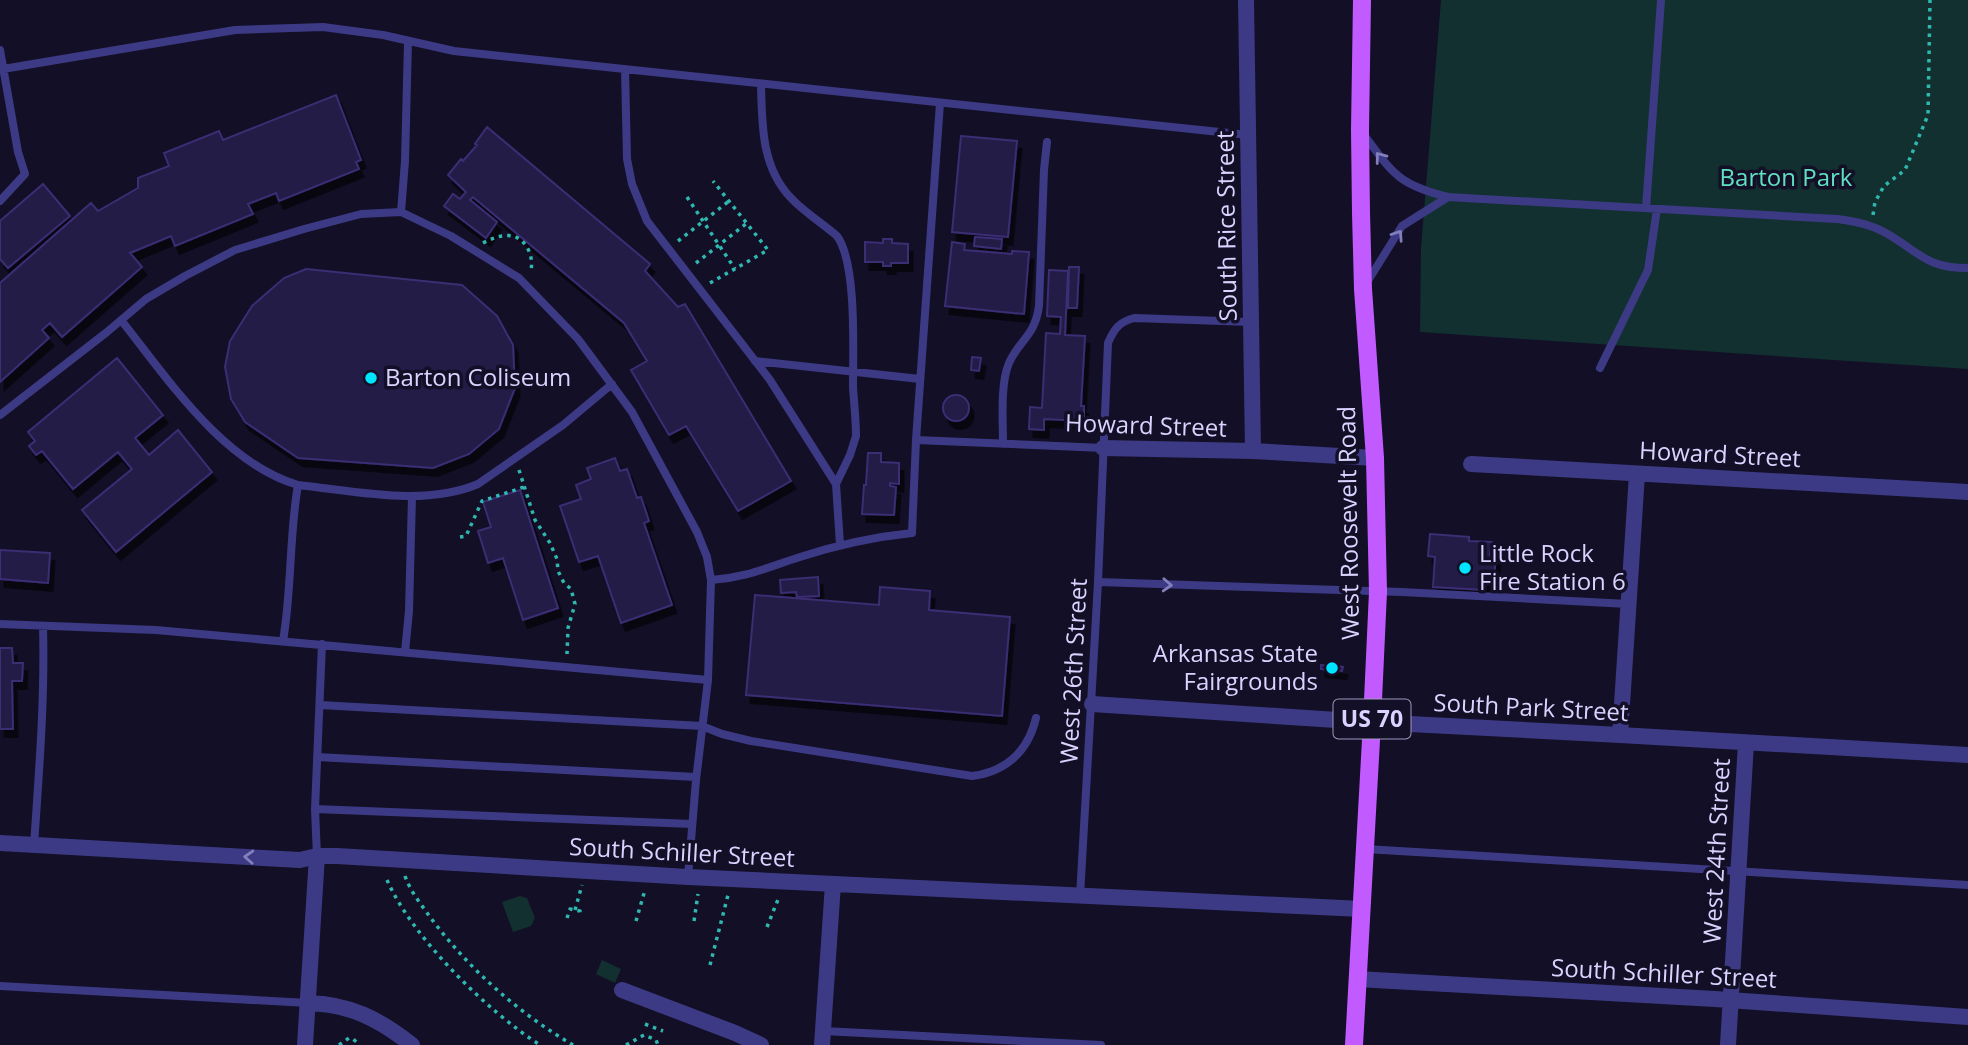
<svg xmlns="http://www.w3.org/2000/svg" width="1968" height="1045" font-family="'Open Sans',sans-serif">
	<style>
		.green { fill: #12302f }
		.building { fill: #241b47; stroke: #3b2d73; stroke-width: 2; filter: url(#shadow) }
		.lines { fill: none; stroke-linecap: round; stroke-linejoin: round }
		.path { stroke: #2fb8b0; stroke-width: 3.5; stroke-dasharray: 3.5 5; stroke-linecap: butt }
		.service { stroke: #3d3a85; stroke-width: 8 }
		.minor { stroke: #3d3a85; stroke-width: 16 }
		.primary { stroke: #c25bff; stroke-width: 18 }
		.oneway { stroke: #837fbc }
		.poi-dot { fill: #00e5ff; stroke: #130f26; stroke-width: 2.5 }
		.labels { text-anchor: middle; stroke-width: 7; stroke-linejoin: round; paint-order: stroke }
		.shield { fill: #130f26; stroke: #9e99be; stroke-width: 2 }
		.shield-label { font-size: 23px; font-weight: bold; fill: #d9d4ff }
		.park-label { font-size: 24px; fill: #5fe0c0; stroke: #130f26 }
		.street-label { font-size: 24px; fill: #d9d4ff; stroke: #130f26 }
		.poi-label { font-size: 24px; fill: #d9d4ff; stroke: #130f26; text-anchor: start }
	</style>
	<defs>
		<filter id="shadow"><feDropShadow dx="4.5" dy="8" stdDeviation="0" flood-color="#0009"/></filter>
	</defs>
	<rect width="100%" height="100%" fill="#130f26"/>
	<!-- green -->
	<path class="green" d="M1441 0H1968V369L1420 332 1421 248Z
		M520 896 527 898 535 918 531 926 513 932 502 902Z
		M602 960 621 969 615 983 596 974Z"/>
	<!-- building -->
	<path class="building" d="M336 95 361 160 356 162 359 169 279 201 276 193 248 204 253 214 175 246 171 236 130 253 142 267 62 337 50 323 42 330 49 338 0 382V283L91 203 98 211 138 188V178L169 166 164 153 219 131 223 140Z
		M487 127 650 264 645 271 678 307 685 304 791 481 738 511 686 426 669 435 631 370 647 361 624 323 473 197 470 200 497 222 486 238 444 206 453 194 460 199 466 192 448 175 461 159 463 161 477 145 475 144Z
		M961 136 1017 141 1008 237 952 232Z
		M43 184 70 216 8 268 0 259V221Z
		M975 237 1002 239 1001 249 974 246Z
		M883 239H892V243L908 244V263H891V266H883V262H865V242L883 243Z
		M952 242 965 244 964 250 1012 254V251L1029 252 1024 314 945 306Z
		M1069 267H1079L1077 308H1068Z
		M306 269 462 285 497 316 513 345 515 388 499 429 469 454 433 468 298 458 245 422 231 399 225 367 230 341 252 306 284 278Z
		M1049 270 1068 271 1065 335 1085 336 1081 406H1084V421L1044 419V430L1029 429 1030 407 1042 408 1046 333 1060 334 1061 317 1047 316Z
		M972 357 981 358 979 371 971 370Z
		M117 358 163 415 135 438 149 455 178 430 212 472 116 552 82 510 132 469 118 452 73 489 42 451 36 455 29 446 35 441 28 432Z
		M943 408a13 13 0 1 1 26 0a13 13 0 1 1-26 0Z
		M868 453H881V462L899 463V484L890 483V486L896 487 894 515 862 514 864 485H866Z
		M615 458 620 471 627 469 637 498 641 497 649 521 644 523 672 605 621 623 598 556 579 562 560 506 581 499 576 485 591 479 587 468Z
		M520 490 558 608 523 620 503 558 488 563 478 531 491 527 483 502Z
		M1430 534 1469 537V541L1492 542 1490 555H1496L1494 579H1485L1484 590 1433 587 1435 557 1428 556Z
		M0 550 50 553 48 583 0 579Z
		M818 577 819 596 797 597 796 592 781 593 780 580Z
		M880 587 930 591 929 610 1010 617 1002 716 746 695 755 595 879 605Z
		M0 648H12L13 663H23L22 681H12L13 729H0Z
		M1321 665 1343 667 1342 671 1321 669Z"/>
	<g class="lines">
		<!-- path -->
		<path class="path" d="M687 197 735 269
			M1873 215 1875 202 1884 186 1905 170 1928 115 1930 0
			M678 241 729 201
			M483 243C500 234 518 230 528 249 532 257 532 264 531 272
			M696 263 747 223
			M710 283 768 250 713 181
			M519 470 535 520 550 543 557 559 558 571 564 583 571 589 575 604 568 628 567 654
			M460 537 466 536 482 501 524 487
			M405 876C410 891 421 904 430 917 469 969 517 1012 573 1045
			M387 880C412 937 487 1011 540 1045
			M575 910 582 885
			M567 918 570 909 580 911 578 916
			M636 921 645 890
			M694 921 698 894
			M767 927 779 897
			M710 965 728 895
			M645 1024 663 1031
			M339 1045 349 1038 353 1039 360 1045
			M626 1045 644 1035 656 1040 658 1045"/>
		<!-- service -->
		<path class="service" d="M0 50 18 152 25 174 0 201
			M3 69 235 30 323 27 383 35 454 51 1248 135
			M625 69 627 159 632 184 647 221 770 380 836 484
			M761 84C762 123 761 167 791 198 804 212 822 223 837 236 857 263 853 351 853 387 854 403 856 420 856 436L850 455 836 484 840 545
			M1364 135C1393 174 1399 185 1448 197L1837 219C1853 221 1870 224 1884 232 1919 251 1924 268 1968 268
			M1646 208 1661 0
			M401 212 405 161 408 41
			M1366 284 1402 226 1448 197
			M121 320C168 379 223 463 298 485 355 491 424 507 478 484L563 425 612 384
			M755 361 920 379
			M1600 368 1648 270 1657 209
			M0 415 107 332 146 299 185 276 235 250 304 229 361 214 401 212 451 236 519 278 578 339 632 412 697 532 707 557 711 580 708 680 696 780 688 877
			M916 440 1103 448
			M1003 444C1003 421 1000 384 1009 363 1020 339 1035 336 1039 306L1044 170 1047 142
			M711 580C746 578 768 567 800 557 837 545 873 537 912 533L916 440 940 103
			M1098 582 1402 592 1628 604
			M0 624 156 630 708 680
			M283 641C292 589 289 536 298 485
			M405 652 409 611 412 497
			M320 705 702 726 722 734 751 741 972 776C1005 772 1028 752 1036 718
			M317 757 696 777
			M315 809 692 824
			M34 845C39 772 45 699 43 626
			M1365 849 1968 885
			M317 856 315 809 322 644
			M1080 896 1098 582 1108 343C1114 329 1119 322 1134 318L1251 322
			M0 986 308 1003
			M823 1031 1101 1045"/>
		<!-- minor -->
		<path class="minor" d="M1246 0 1253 451
			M1103 448 1253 451 1375 458
			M1471 464 1968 492
			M1092 704 1352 721 1620 735 1968 755
			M1620 735 1637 474
			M0 843 300 860 317 856H337L688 877 1362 909
			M1357 979 1715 999 1968 1017
			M622 990 735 1033 761 1045
			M308 1003C350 1004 379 1019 412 1045
			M305 1045 317 856
			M822 1045 833 884
			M1728 1045 1746 743"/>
		<!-- primary -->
		<path class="primary" d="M1354 1045 1372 722 1378 592 1375 458 1363 289 1361 213 1360 130 1362 0"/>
	</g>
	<!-- one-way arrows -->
	<defs><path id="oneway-chevron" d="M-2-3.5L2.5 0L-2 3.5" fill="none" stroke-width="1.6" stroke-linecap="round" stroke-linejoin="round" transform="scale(1.75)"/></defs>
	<g class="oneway">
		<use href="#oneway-chevron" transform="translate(1380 157) rotate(-127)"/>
		<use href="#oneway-chevron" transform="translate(1398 235) rotate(-56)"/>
		<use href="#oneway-chevron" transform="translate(1167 585) rotate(3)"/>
		<use href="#oneway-chevron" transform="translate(249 857) rotate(-177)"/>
	</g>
	<!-- markers -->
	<g class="poi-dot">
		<circle cx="371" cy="378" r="7"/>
		<circle cx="1465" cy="568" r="7"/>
		<circle cx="1332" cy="668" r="7"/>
	</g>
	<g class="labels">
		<!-- shield labels -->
		<rect class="shield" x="1333.5" y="699.5" width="77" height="39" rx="5"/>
		<g class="shield-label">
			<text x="1372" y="727">US 70</text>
		</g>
		<!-- park labels -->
		<g class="park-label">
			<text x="1786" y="186">Barton Park</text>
		</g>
		<!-- street labels -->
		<g class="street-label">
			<text transform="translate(1227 226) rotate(-91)" y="8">South Rice Street</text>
			<text transform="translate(1146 426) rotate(2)" y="8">Howard Street</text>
			<text transform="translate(1720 455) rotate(3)" y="8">Howard Street</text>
			<text transform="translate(1349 523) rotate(-91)" y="8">West Roosevelt Road</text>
			<text transform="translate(1074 671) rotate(-87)" y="8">West 26th Street</text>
			<text transform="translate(1531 708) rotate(3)" y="8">South Park Street</text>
			<text transform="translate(1717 851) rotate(-87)" y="8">West 24th Street</text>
			<text transform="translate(682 853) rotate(3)" y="8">South Schiller Street</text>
			<text transform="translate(1664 974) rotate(3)" y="8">South Schiller Street</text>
		</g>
		<!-- poi labels -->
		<g class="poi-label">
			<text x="385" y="386">Barton Coliseum</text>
			<text x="1479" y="562">Little Rock<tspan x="1479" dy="28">Fire Station 6</tspan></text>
			<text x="1318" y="662" text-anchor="end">Arkansas State<tspan x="1318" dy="28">Fairgrounds</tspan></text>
		</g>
	</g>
</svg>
